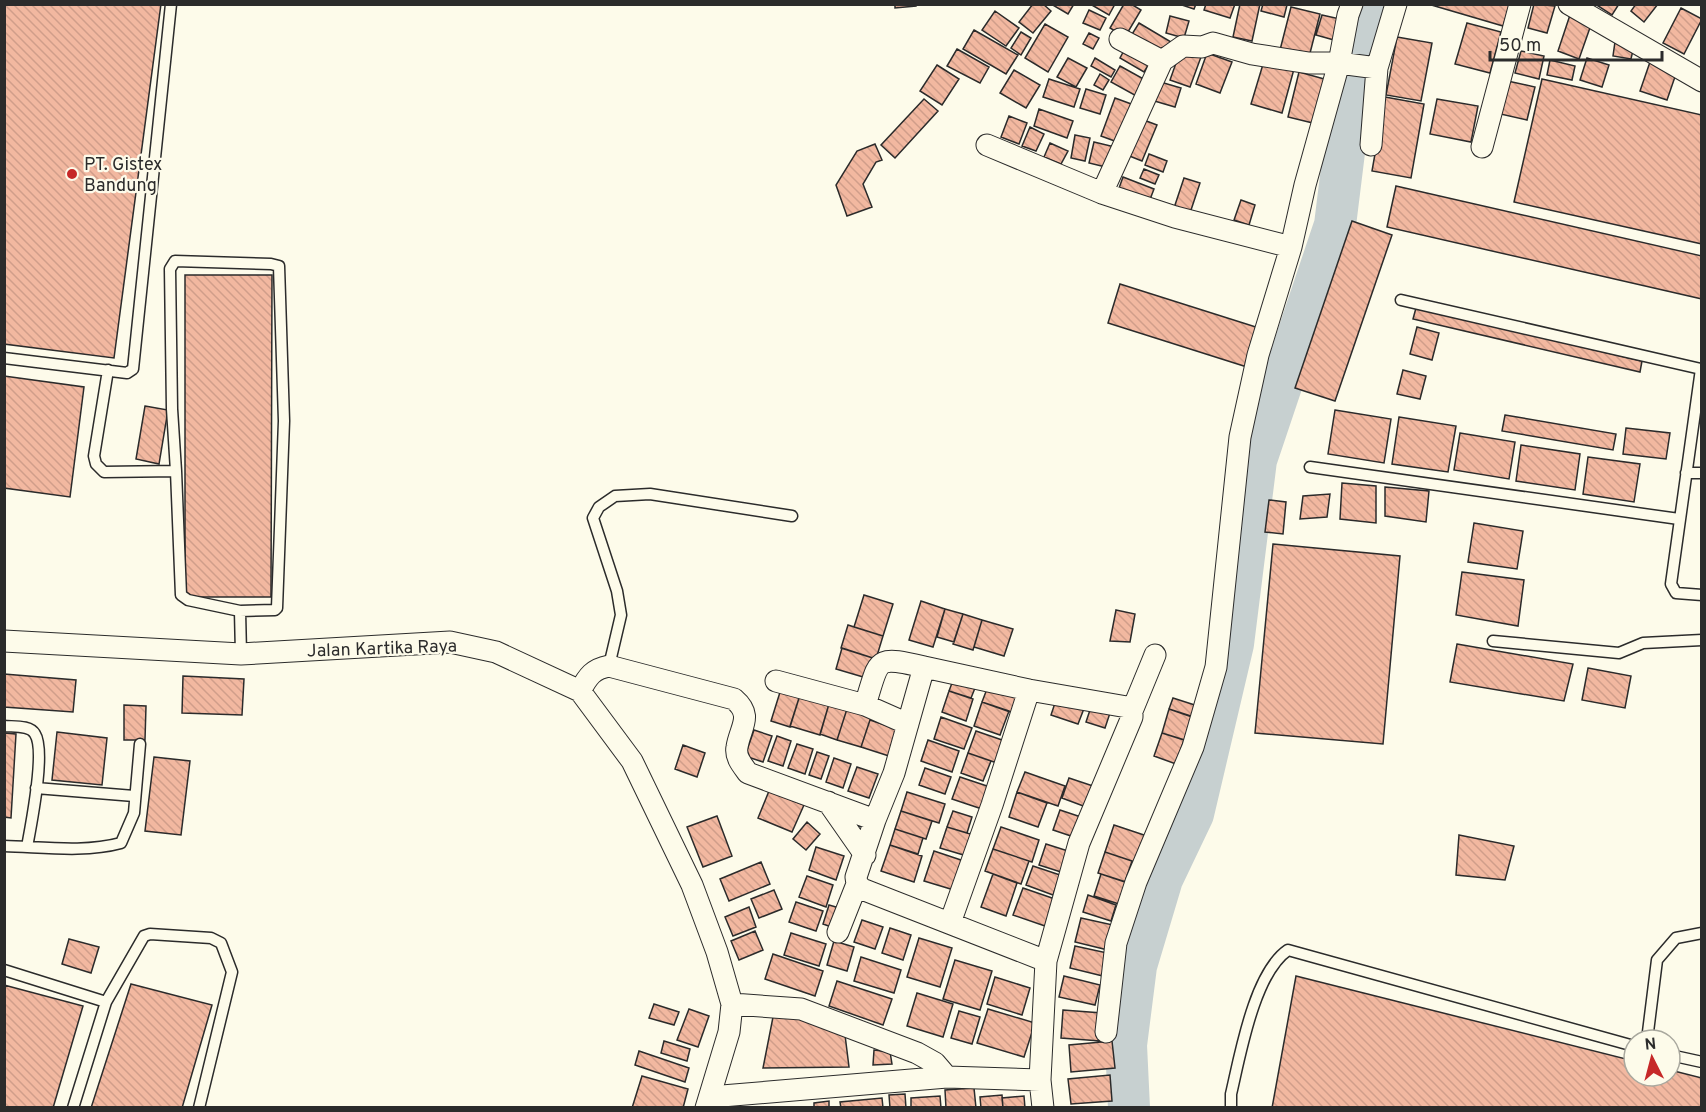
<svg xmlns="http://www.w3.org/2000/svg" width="1706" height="1112" font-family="Overpass,sans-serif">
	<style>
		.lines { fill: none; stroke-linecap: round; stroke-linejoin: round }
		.river { stroke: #c7d0d0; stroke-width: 42 }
		.building { fill: url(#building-back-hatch); stroke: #2b2b2b; stroke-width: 1.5 }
		.lane-casing { stroke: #2b2b2b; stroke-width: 13 }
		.street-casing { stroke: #2b2b2b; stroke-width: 23 }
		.lane { stroke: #fdfbea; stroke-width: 10 }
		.street { stroke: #fdfbea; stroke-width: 21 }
		.poi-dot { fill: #c62828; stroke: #fdfbea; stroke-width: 2 }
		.labels { text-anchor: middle; stroke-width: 4.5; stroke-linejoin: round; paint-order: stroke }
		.poi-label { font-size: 18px; fill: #2b2b2b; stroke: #fdfbea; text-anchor: start }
		.street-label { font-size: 18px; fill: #2b2b2b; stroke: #fdfbea }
	</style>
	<defs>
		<pattern id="building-back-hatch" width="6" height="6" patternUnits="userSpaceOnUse" patternTransform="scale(1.5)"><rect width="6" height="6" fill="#f2b8a0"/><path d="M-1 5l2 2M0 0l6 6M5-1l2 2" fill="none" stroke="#d09e8a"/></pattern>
	</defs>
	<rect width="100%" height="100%" fill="#fdfbea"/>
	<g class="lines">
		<!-- river -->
		<path class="river" d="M1129 1108 1126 1045 1136 966 1162 879 1193 814 1233 644 1256 460 1335 225 1345 144 1370 26 1380 4"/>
	</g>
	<!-- building -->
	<path class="building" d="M4 4H161L114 358 4 344Z
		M895 4H916V6L895 8Z
		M1033 4H1043L1051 11 1033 33 1019 22Z
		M1051 4H1074L1068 14Z
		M1090 4H1115L1109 15Z
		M1124 4H1131L1141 10 1125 37 1110 28Z
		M1179 4H1196L1194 9Z
		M1206 4H1235L1230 18 1204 10Z
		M1240 4H1260L1252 41 1233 37Z
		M1263 4 1287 5 1284 17 1261 11Z
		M1428 4H1510L1503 26Z
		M1534 4 1555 6 1547 33 1528 28Z
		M1595 4H1619L1612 15Z
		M1636 4H1658L1644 22 1631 11Z
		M1291 7 1320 14 1309 57 1280 50Z
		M1681 8 1702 19 1684 54 1663 43Z
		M1089 10 1106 18 1100 30 1083 23Z
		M995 11 1019 28 1006 46 982 30Z
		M1322 15 1340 19 1334 40 1316 35Z
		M1570 15 1592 22 1579 59 1558 51Z
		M1170 16 1189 21 1184 38 1166 33Z
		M1139 23 1171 42 1161 57 1129 39Z
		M1467 23 1501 32 1490 73 1455 64Z
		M1045 24 1068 37 1048 72 1025 58Z
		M974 30 1018 55 1006 74 963 49Z
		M1021 32 1031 38 1021 55 1011 48Z
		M1089 33 1099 38 1093 49 1083 44Z
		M1397 37 1432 43 1421 101 1386 95Z
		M1615 42 1634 46 1631 59 1613 56Z
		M1127 45 1152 59 1144 72 1120 58Z
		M957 49 989 67 980 83 947 66Z
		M1181 49 1201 57 1190 87 1170 80Z
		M1521 51 1544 56 1539 79 1515 73Z
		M1207 53 1232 62 1220 93 1196 84Z
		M1068 58 1087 68 1076 87 1057 77Z
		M1095 58 1115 70 1111 77 1091 66Z
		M1587 58 1609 65 1602 87 1580 80Z
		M1550 60 1575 66 1572 80 1547 75Z
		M1264 61 1294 69 1282 113 1251 104Z
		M1650 62 1677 71 1667 100 1640 91Z
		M937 65 959 79 942 105 920 91Z
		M1120 66 1149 82 1140 98 1111 82Z
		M1014 70 1040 85 1026 108 1000 93Z
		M1299 72 1328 80 1317 124 1288 117Z
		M1100 74 1109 80 1103 90 1094 85Z
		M1049 79 1080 89 1074 107 1043 97Z
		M1542 79 1702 115V244L1514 202Z
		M1503 80 1535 87 1527 120 1496 113Z
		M1157 81 1181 88 1175 107 1151 100Z
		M1086 89 1106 95 1100 114 1080 108Z
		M1385 97 1424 104 1411 178 1372 171Z
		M1115 98 1134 105 1120 143 1101 136Z
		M924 99 938 111 895 158 881 145Z
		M1437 99 1478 106 1471 142 1430 134Z
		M1039 109 1073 121 1067 138 1034 126Z
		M1009 116 1027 123 1019 144 1001 137Z
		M1141 119 1157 125 1142 161 1127 155Z
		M1030 127 1044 134 1036 151 1022 146Z
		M1075 135 1090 138 1085 161 1071 158Z
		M1094 142 1115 147 1110 168 1089 163Z
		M1050 143 1068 151 1061 164 1044 157Z
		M875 144 882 160 876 162 863 184 872 207 847 216 836 185 857 151Z
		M1149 154 1167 161 1163 172 1145 165Z
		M1144 169 1159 175 1155 184 1140 178Z
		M1123 177 1154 189 1149 202 1118 191Z
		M1184 178 1200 183 1190 213 1174 208Z
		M1396 186 1702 256V299L1387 227Z
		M1241 200 1255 205 1249 225 1234 220Z
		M1352 221 1392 235 1335 401 1295 388Z
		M185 275H272L271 597H185Z
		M1120 284 1259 328 1247 367 1108 323Z
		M1416 308 1642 361 1640 372 1413 319Z
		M1417 327 1439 333 1432 360 1410 354Z
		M1403 370 1426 376 1420 399 1397 394Z
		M4 376 84 387 70 497 4 488Z
		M145 406 168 410 159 464 136 459Z
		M1335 410 1391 419 1384 463 1328 454Z
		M1505 415 1616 434 1613 450 1502 431Z
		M1399 417 1456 426 1448 472 1392 464Z
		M1626 428 1670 433 1666 459 1623 454Z
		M1460 433 1515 442 1509 479 1454 470Z
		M1521 445 1580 454 1575 490 1516 481Z
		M1588 457 1640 464 1634 502 1583 494Z
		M1342 483 1376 486V523L1340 519Z
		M1385 487 1429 491 1426 522 1385 516Z
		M1330 494 1327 517 1300 519 1303 496Z
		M1269 500 1286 502 1283 534 1265 532Z
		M1474 523 1523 531 1517 569 1468 562Z
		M1273 544 1400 556 1383 744 1255 733Z
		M1462 572 1524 580 1518 626 1456 615Z
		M864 595 893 604 883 636 854 627Z
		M921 601 945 609 933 647 909 640Z
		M945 609 963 614 954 642 937 637Z
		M1116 610 1135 614 1130 642 1110 641Z
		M963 614 982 620 973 650 953 644Z
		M982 620 1013 629 1004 656 974 647Z
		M848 625 883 636 876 659 841 648Z
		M1457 644 1573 664 1564 701 1450 682Z
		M842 648 876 659 870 679 836 669Z
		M1588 668 1631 676 1625 708 1582 700Z
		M4 674 76 680 73 712 4 707Z
		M955 675 977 683 971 698 949 691Z
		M183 676 244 679 242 715 182 713Z
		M990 681 1020 692 1013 713 982 702Z
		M781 689 800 695 790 727 771 721Z
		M949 691 973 699 966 721 942 712Z
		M800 695 829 704 820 735 790 726Z
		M1057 697 1085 706 1078 724 1051 715Z
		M1173 698 1201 707 1197 718 1169 709Z
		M982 702 1009 711 1000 735 974 726Z
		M829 704 847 709 837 740 820 734Z
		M1092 704 1111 710 1105 728 1086 722Z
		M124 705 146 706 145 740H124Z
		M847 709 871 717 861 747 837 740Z
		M1169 709 1195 718 1188 741 1162 733Z
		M941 717 972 728 964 749 934 739Z
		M870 720 897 729 889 756 861 747Z
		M754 730 772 736 763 762 745 756Z
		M976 731 1005 741 997 763 968 753Z
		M57 732 107 738 102 785 52 780Z
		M4 733 16 734 11 818 4 817Z
		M1162 733 1184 740 1176 764 1154 756Z
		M777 736 791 741 783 766 768 761Z
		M928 740 959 751 952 772 921 761Z
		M797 744 813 749 805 774 788 768Z
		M683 745 705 753 697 777 675 769Z
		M817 752 829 756 821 779 809 775Z
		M968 753 991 761 983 781 961 773Z
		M154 757 190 761 181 835 145 831Z
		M834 758 851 764 843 788 826 782Z
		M857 767 878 774 869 798 848 791Z
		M925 768 951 777 945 794 919 785Z
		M1025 772 1065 786 1058 806 1017 792Z
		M960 777 990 787 982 809 952 799Z
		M1069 778 1093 786 1086 807 1062 798Z
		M769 791 804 805 792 832 758 818Z
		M907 792 945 804 939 823 901 811Z
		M1017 792 1047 803 1038 827 1009 817Z
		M1060 810 1081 817 1074 837 1053 830Z
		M901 811 932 821 926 839 895 829Z
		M953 811 972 817 967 833 947 827Z
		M717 816 732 856 703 867 687 827Z
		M807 822 820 834 806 850 793 839Z
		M1114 825 1147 836 1138 863 1105 852Z
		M947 827 974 835 967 856 940 848Z
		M1001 827 1039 840 1032 862 993 849Z
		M895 829 923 838 918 854 890 845Z
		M1459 835 1514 846 1505 880 1456 875Z
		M1046 844 1068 851 1061 872 1039 865Z
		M890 845 922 856 914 882 881 871Z
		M816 847 844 856 836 880 809 870Z
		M993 849 1029 861 1021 884 985 871Z
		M934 851 964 861 954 890 924 881Z
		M1105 852 1132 861 1125 882 1098 873Z
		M761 862 770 884 729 901 720 879Z
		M1033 866 1060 875 1053 895 1026 885Z
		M993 874 1017 883 1006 916 981 907Z
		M1101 874 1126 882 1119 904 1094 896Z
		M807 876 833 885 826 907 799 897Z
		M1023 888 1055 899 1045 926 1013 915Z
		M774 890 782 909 759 918 751 899Z
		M1088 895 1116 905 1111 921 1083 912Z
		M796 902 823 911 816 931 789 922Z
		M829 905 843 909 837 929 823 924Z
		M749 907 756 927 733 936 725 917Z
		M1081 918 1113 925 1108 950 1075 942Z
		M862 920 883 927 875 949 854 942Z
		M890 928 911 935 903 960 882 953Z
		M755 931 763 950 739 960 731 941Z
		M791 933 826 944 819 966 784 955Z
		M919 938 952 948 940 987 907 977Z
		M69 939 99 947 91 973 62 964Z
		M834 941 854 947 847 971 827 965Z
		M1075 946 1112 954 1107 977 1070 968Z
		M773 954 823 971 815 996 765 979Z
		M861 957 901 970 894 993 854 981Z
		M955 960 992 971 980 1010 943 999Z
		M1064 976 1100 985 1095 1005 1059 997Z
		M1296 976 1634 1061V1076H1670V1070L1702 1078V1108H1272Z
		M995 977 1030 988 1022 1015 987 1004Z
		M837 981 892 999 883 1025 829 1006Z
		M131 984 212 1005 182 1108H91Z
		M4 985 83 1006 53 1108H4Z
		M917 993 953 1004 943 1037 907 1026Z
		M654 1004 679 1012 674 1025 649 1018Z
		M689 1009 709 1016 698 1047 677 1040Z
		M988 1009 1035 1023 1024 1057 977 1043Z
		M1063 1010 1102 1013 1100 1041 1061 1038Z
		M959 1011 980 1017 972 1044 951 1038Z
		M773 1017 805 1018 845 1035 849 1067 763 1068Z
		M664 1041 690 1049 687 1061 661 1053Z
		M1112 1041 1115 1068 1071 1072 1069 1045Z
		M874 1050 890 1052 892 1064 873 1065Z
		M639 1051 689 1068 685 1082 635 1065Z
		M1110 1075 1112 1101 1071 1104 1068 1079Z
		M642 1076 688 1089 683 1108H632Z
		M974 1088 976 1108H946L945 1090Z
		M905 1094 906 1108H890L889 1095Z
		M1002 1095 1003 1108H981L980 1097Z
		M940 1096 941 1108H911V1098Z
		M1024 1096 1025 1108H1003L1002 1098Z
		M882 1098 883 1108H841L840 1102Z
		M829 1101V1108H814V1103Z"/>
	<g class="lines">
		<!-- lane casing -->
		<g class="lane-casing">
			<path id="lane" d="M1401 300 1701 369 1671 584 1676 593 1702 595
				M4 358 127 373 133 369 171 4
				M108 370 94 456 96 464 104 472 176 471 181 595 188 600 240 611 241 654
				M1310 467 1679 519
				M176 471 172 409 170 269 175 261 271 264 279 266 284 421 277 608 275 610 240 611
				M1686 473H1702
				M1493 641 1619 653 1643 643 1702 640
				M609 666 621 615 617 591 593 518 599 507 615 496 650 494 792 516
				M4 726C14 727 30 725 35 734 46 751 31 825 27 847
				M36 788 134 796
				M4 846C43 847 84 853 121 843L134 813 140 744
				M4 970 106 1002 73 1108
				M106 1002 144 936 150 934 211 938 221 943 232 972 199 1108
				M1647 1040 1657 960 1676 938 1702 933
				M1670 1055 1702 1062
				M1231 1108V1094C1240 1056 1254 973 1288 950L1634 1046"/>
		</g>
		<!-- street casing -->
		<g class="street-casing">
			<path id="street" d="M1569 4 1702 81
				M1120 39 1162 61
				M987 145 1102 193 1162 61 1183 46 1202 47 1213 43 1252 54 1309 63H1339L1377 68
				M1371 145 1377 68 1396 4
				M1482 147 1520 4
				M1102 193 1175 217 1291 247 1305 185 1339 63 1348 15 1352 4
				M4 641 241 654 450 642 496 652 580 691 632 761 692 885 717 952 732 1004 729 1032 706 1108
				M776 681 865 705 908 724
				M580 691C588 676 593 669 609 666L734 699C754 716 740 727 737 747 735 757 742 765 748 773L875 820 856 877 857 884 862 889 1046 961 1040 1080 1043 1108
				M865 705C880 659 873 655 924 667
				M1132 711 1155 655
				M828 802 865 855
				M875 820 894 773 924 667 1029 690 1127 707 1132 711V717L1079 843 1046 961
				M950 923 992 805 1029 690
				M838 932 857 884
				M732 1004 801 1009 917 1053 935 1063 947 1077 1040 1080
				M1106 1032 1116 943 1136 882 1193 747 1216 667 1240 437 1258 355 1291 247
				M710 1097 947 1077"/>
		</g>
		<!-- lane -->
		<use href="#lane" class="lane"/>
		<!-- street -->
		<use href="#street" class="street"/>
	</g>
	<!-- markers -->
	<circle class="poi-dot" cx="72" cy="174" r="6"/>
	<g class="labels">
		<!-- poi labels -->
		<g class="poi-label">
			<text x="84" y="170">PT. Gistex<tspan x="84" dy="21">Bandung</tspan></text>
		</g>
		<!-- street labels -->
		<g class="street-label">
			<text transform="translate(382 648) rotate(-2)" y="6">Jalan Kartika Raya</text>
		</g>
	</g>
	<!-- border -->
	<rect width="1706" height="1112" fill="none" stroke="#2b2b2b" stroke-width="12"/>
	<!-- north arrow -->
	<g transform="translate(1652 1058) rotate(354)"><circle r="28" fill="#fdfbea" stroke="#a9a89e" stroke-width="1.5"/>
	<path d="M0-4.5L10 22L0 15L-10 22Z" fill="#c62828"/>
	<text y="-9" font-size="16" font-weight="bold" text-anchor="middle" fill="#2b2b2b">N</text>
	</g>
	<!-- scale -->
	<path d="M1490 51v9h172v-9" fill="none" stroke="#2b2b2b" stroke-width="3"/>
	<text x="1499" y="51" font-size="18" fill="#2b2b2b" stroke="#fdfbea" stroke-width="4.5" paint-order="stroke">50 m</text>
</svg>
